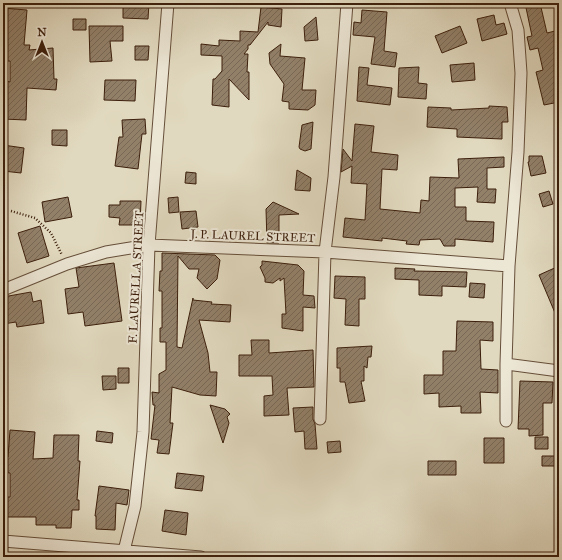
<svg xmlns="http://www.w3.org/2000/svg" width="562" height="560" font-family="'IM FELL Great Primer',serif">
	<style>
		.building { fill: url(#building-hatch); stroke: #3c1f0c }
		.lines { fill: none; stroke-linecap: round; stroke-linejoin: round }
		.lane-casing { stroke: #654e39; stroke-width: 8 }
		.street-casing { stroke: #654e39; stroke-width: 13 }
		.path { stroke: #3c1f0c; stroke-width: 2.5; stroke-dasharray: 1 2; stroke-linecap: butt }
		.lane { stroke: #ece6d5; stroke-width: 5.5 }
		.street { stroke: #ece6d5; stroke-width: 11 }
		.labels { text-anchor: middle; stroke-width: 4; stroke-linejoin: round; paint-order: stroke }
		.street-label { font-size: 12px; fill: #3c1f0c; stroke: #ece6d5 }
	</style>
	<defs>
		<pattern id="building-hatch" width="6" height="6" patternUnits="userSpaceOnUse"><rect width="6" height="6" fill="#928069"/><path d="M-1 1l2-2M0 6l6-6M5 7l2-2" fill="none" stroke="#786855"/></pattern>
	</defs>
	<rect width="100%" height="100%" fill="#e1d9bf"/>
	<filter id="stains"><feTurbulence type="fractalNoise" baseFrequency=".005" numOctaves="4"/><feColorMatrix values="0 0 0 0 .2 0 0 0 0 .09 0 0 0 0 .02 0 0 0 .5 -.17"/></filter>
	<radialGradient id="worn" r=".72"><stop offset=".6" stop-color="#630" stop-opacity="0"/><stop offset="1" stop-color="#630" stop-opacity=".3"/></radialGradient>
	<!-- building -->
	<path class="building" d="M123 3H149L148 19 123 18Z
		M525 3H540L547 33 559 30V102L544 105 536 72 543 70 538 48 530 50 527 37 532 36Z
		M261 7 282 9 281 27 268 25V22L250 45H248V49L244 54H248L247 72H249V100L229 79V107L212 105 213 79H215L222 71V56L201 55V44L219 46V40L240 41V31L258 32Z
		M3 8 27 10 24 45H30L29 50 53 48 54 79H57L56 90 27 88 26 120 3 119V90H5L6 81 10 82V61H3Z
		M362 10 387 12 384 51 397 53 395 67 371 64 375 37 353 35 354 22 361 23Z
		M494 15 496 25 504 23 507 34 482 41 477 19Z
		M316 17 318 40 305 41 304 27Z
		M73 19H86V30H73Z
		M89 26H123V41H110L112 61 90 62Z
		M460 26 467 43 442 53 435 36Z
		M281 44 280 56 305 58 302 90H316L315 105 308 110 289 109V102L282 101 284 84 270 64 269 53Z
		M135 46H149L148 60H135Z
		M474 63 475 80 452 82 450 65Z
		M359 67 369 68 367 85 392 88 390 105 357 101Z
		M419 67 418 83 427 84 426 99 398 97 399 68Z
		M105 80H136L135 101 104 100Z
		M489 106 507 107 508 122H502V139L457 137V129L427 127 428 107 451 108V110L489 108Z
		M145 119 146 134H142L138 169 115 166 119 137H123L122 120Z
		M313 122 311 149 305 151 300 149 299 147 302 125Z
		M355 124 374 126 371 152 398 155 397 170 382 169 380 209 420 213 421 200 429 201 430 177 459 178 458 159 504 157V167L487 168V189H496L495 203 477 202 478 187 455 188V207H466V221L494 222 493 242 455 239V246H444L440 239 420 240 419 245 406 244 407 241 382 238V241L343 237 345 218 365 220 367 184 351 183 352 166 341 172 343 149 352 161Z
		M52 130H67V146L52 145Z
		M3 145 24 148 21 173 3 171Z
		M529 156H542L546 173 531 176 528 162H529Z
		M297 170 311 178 310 191 295 190Z
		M186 172 196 173V184L185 183Z
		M549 191 553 204 543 207 539 194Z
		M68 197 72 217 45 222 42 202Z
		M178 197 179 212 169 213 168 198Z
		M120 201H141L140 225H119L120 218 109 217V205H120Z
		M273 202 299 214 279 215V243H267L266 209Z
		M196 211 198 227 182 229 180 212Z
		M40 226 49 256 27 263 18 233Z
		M162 253 215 255 220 260 217 279 207 289 197 278 199 269H189L178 256 177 347 182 348 193 298V300L212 302 211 304 231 305 230 322 199 320 208 353 210 372H217L216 396 200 395 172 387 170 423H173L169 454 157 453 159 440 151 439 155 405H153L152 392 159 393V374L166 370V342H160V328H162V291H159L160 271H162Z
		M262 261 298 265 304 271 303 295 314 296 315 308 303 307V331L282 328V314H286L284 278 280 281V278L273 283 265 282V278L260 267 262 265Z
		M114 263 122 321 85 326 83 312 68 314 65 289 79 287 76 268Z
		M559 266V320H558L539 275Z
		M395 268 415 269 414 271 467 272 466 287 442 286V296L419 295V280L395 279Z
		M335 276 365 277V299H359V326L345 325 346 299 334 298Z
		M470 283 485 284 484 298 469 297Z
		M31 292 33 302 41 300 44 323 17 327 16 322 3 324V297Z
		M457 321 493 322V341L480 340 481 369 498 370V393L480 392 481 413H461V406L439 407V393L424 394V375H443V351H456Z
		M251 340H269V353L313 350 314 387 287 388 289 415 264 416V396L273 395 272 376H239V355H252Z
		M372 346 371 357H368L367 368 364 366V381H361L365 401 349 403 345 382H340V368H337V348Z
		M118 368H129V383H118Z
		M102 376H116V389L103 390Z
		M520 381 553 382 552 403H543V435L529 436V429H518Z
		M210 405 225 409 230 414 227 417 229 423 223 443Z
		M313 407V419L315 424 317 449H305L304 431 295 432 293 408Z
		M10 430 35 432 33 459 53 458 54 435H79L78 461H80L77 500H79V510H72L71 528H56V525H36V517H3V497H10V473L3 472V456L8 457Z
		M97 431 113 433 112 443 96 441Z
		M535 437H548V449H535Z
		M484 438H504V463H484Z
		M340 441 341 452 328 453 327 442Z
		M542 456H558V466H542Z
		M428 461H456V475H428Z
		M177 473 204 476 202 491 175 488Z
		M99 486 129 490 127 505 116 503 115 530 96 529V516H95Z
		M165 510 188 513 186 535 162 531Z"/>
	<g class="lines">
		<!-- lane casing -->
		<g class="lane-casing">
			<path id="lane" d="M3 208V227"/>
		</g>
		<!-- street casing -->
		<g class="street-casing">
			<path id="street" d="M3 290 67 264 106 252 149 245 325 252 509 266
				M506 364 559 371
				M320 419 325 252 334 177 347 3
				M506 421V364L509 266 518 152 521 73 518 30 510 3
				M3 541 201 557
				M124 551 135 506 143 432 149 245 168 3"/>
		</g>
		<!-- path -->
		<path class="path" d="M11 211 35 218 51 233 62 255"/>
		<!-- lane -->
		<use href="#lane" class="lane"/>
		<!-- street -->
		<use href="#street" class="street"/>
	</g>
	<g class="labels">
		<!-- street labels -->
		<g class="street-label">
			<text transform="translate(253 236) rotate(2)" y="4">J. P. LAUREL STREET</text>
			<text transform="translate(136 277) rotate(-87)" y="4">F. LAURELLA STREET</text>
		</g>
	</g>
	<!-- margin -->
	<rect width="562" height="560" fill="none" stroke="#e1d9bf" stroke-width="16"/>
	<rect x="4" y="4" width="554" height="552" fill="none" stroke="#3c1f0c" stroke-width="2"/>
	<rect x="8" y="8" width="546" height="544" fill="none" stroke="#3c1f0c"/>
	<!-- north arrow -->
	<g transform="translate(42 42)" stroke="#ece6d5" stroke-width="3" paint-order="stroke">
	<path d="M0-3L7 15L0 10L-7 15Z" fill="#3c1f0c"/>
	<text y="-6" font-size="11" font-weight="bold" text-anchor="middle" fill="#3c1f0c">N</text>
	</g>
	<rect width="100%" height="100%" filter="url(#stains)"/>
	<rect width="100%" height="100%" fill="url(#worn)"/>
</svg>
